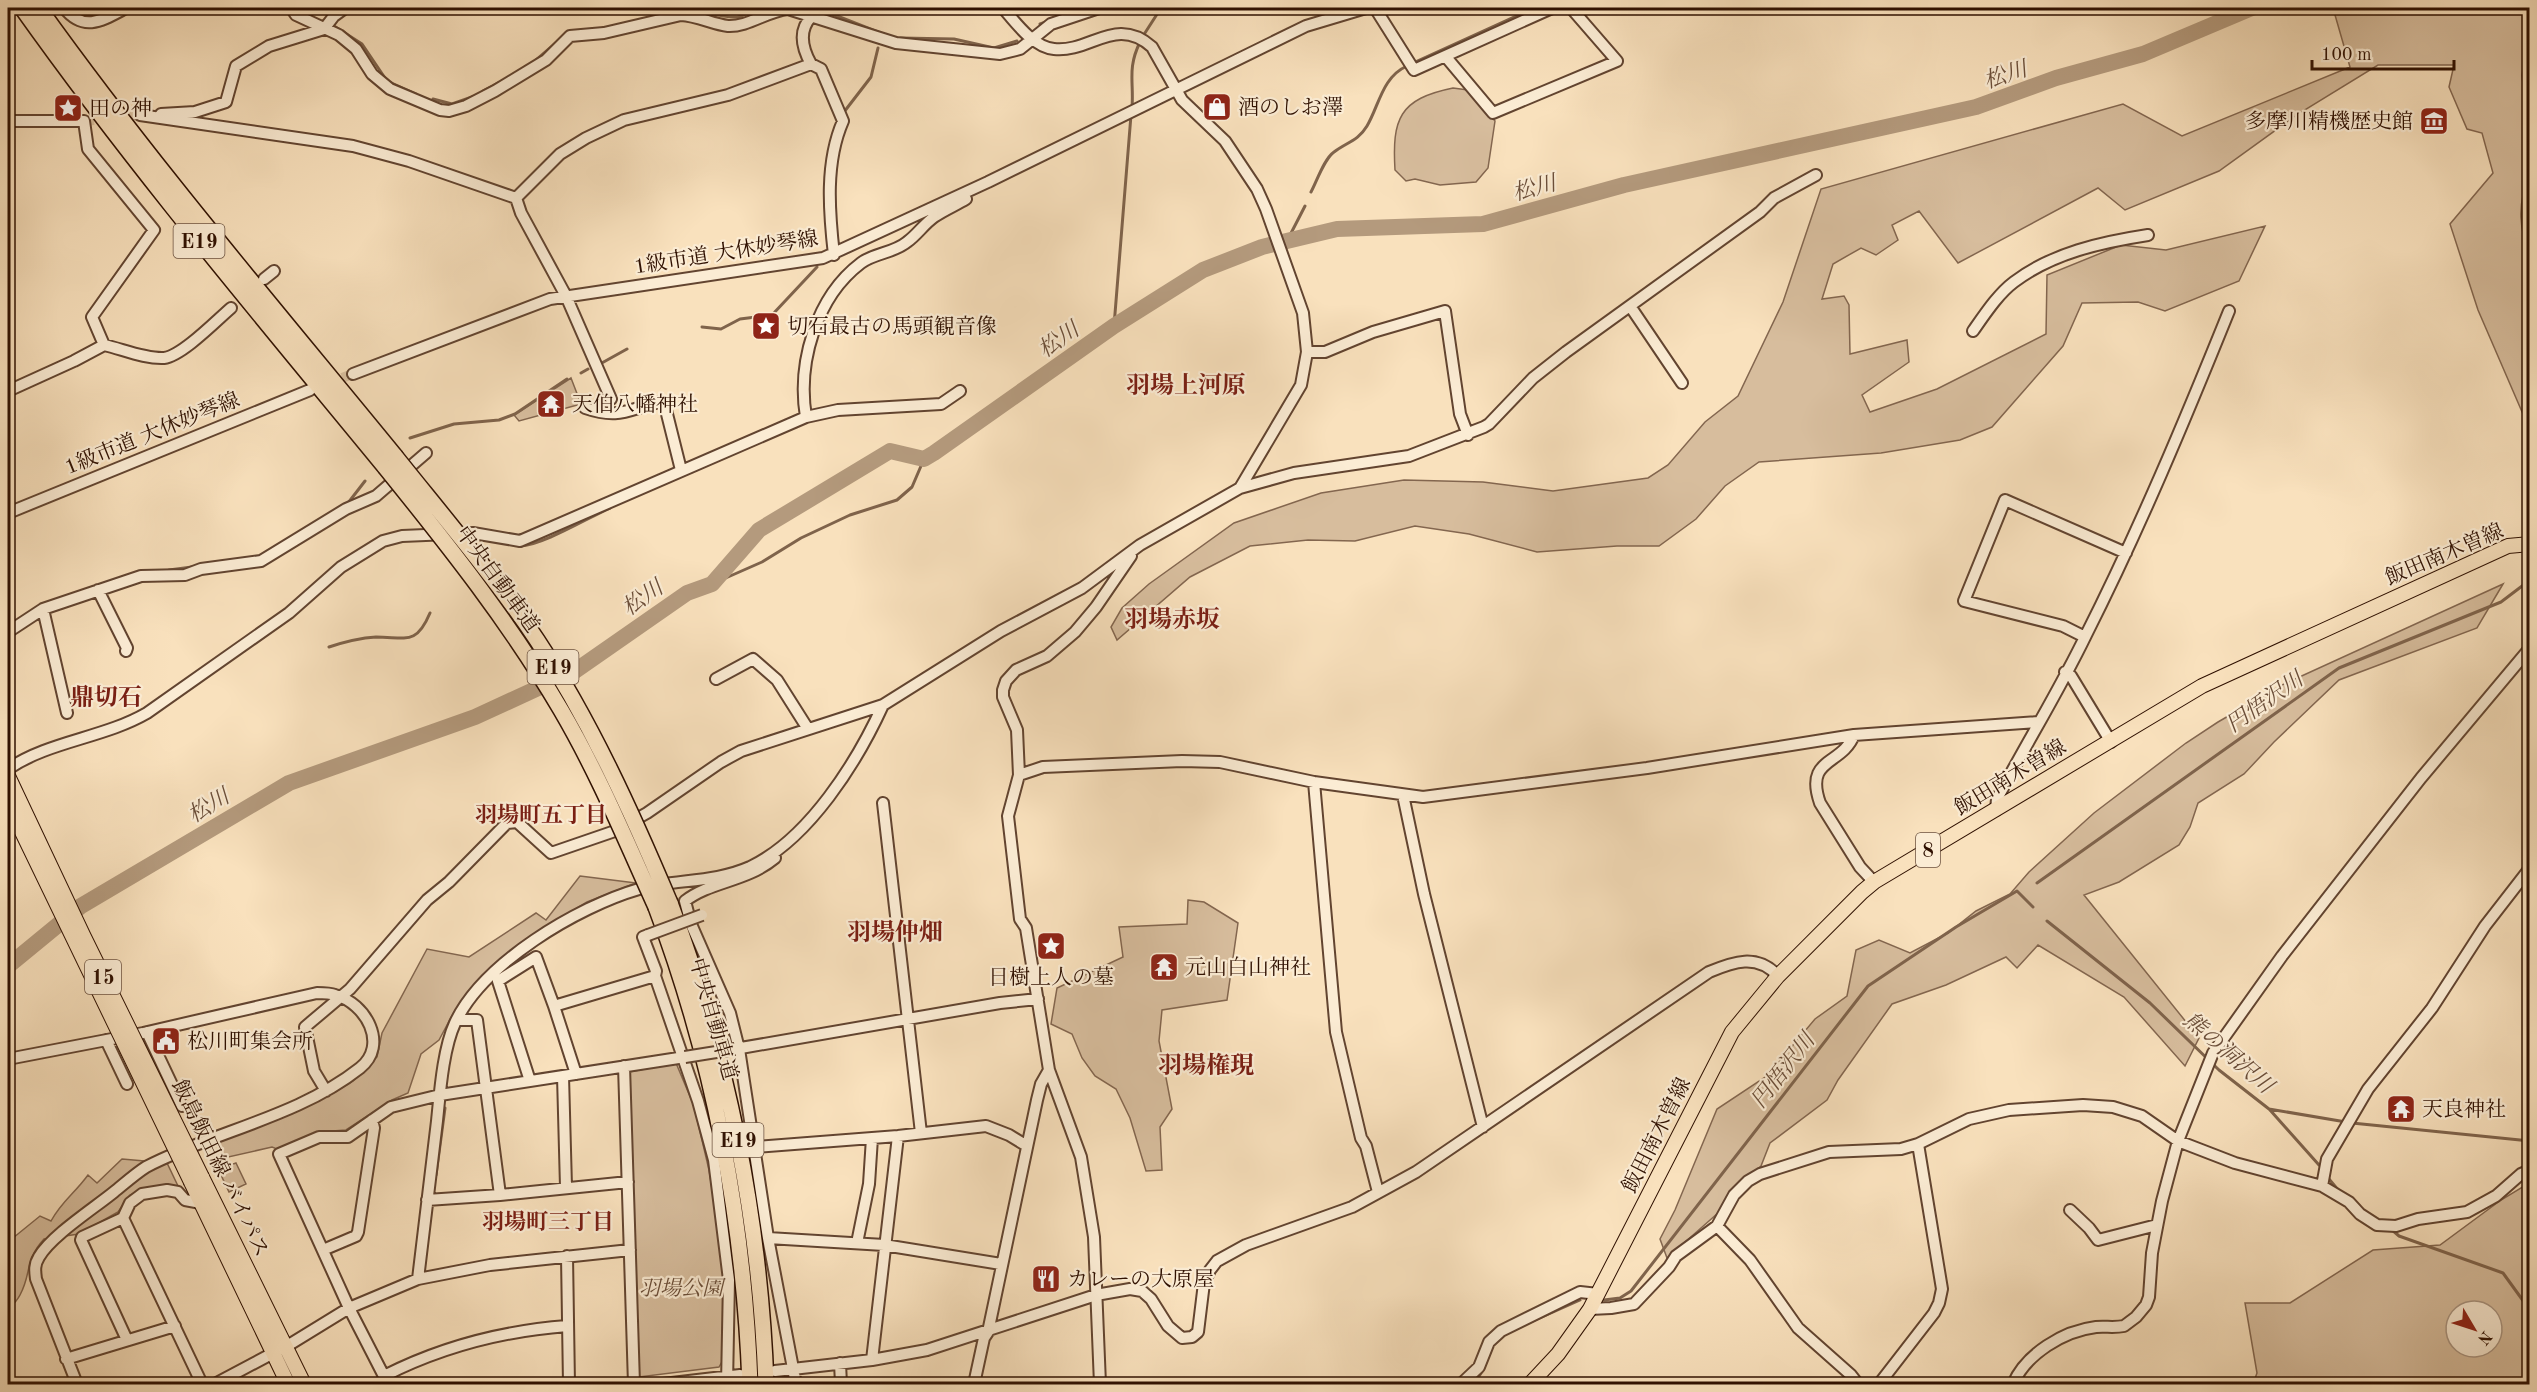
<svg xmlns="http://www.w3.org/2000/svg" width="2537" height="1392" font-family="'Old Standard TT','Noto Serif JP',serif">
	<style>
		.green { fill: #d7bd9d; stroke: #83664f; stroke-width: 1.5; fill-rule: evenodd }
		.lines { fill: none; stroke-linecap: round; stroke-linejoin: round }
		.stream { stroke: #7f634b; stroke-width: 3 }
		.river { stroke: #b49a7d; stroke-width: 16 }
		.minor-tunnel { stroke: #dbc2a1; stroke-width: 10; stroke-dasharray: 10 5; stroke-linecap: butt }
		.minor-casing { stroke: #624430; stroke-width: 14 }
		.major-casing { stroke: #2f1001; stroke-width: 16 }
		.highway-casing { stroke: #2f1001; stroke-width: 18 }
		.minor { stroke: #fbecd4; stroke-width: 10 }
		.major { stroke: #f9e1bd; stroke-width: 14 }
		.highway { stroke: #f9e1bd; stroke-width: 15 }
		.minor-bridge-casing { stroke: #624430; stroke-width: 14; stroke-linecap: butt }
		.major-bridge-casing { stroke: #2f1001; stroke-width: 16; stroke-linecap: butt }
		.highway-bridge-casing { stroke: #2f1001; stroke-width: 18; stroke-linecap: butt }
		.minor-bridge { stroke: #fbecd4; stroke-width: 10 }
		.major-bridge { stroke: #f9e1bd; stroke-width: 14 }
		.highway-bridge { stroke: #f9e1bd; stroke-width: 15 }
		.labels { text-anchor: middle; stroke-width: 4.5; stroke-linejoin: round; paint-order: stroke }
		.shield { fill: #fbecd4; stroke: #6c5240; stroke-width: 1.5 }
		.shield-label { font-size: 20px; font-weight: bold; fill: #2f1001 }
		.poi-label { font-size: 21px; fill: #2f1001; stroke: #fbecd4; text-anchor: start }
		.street-label { font-size: 21px; fill: #2f1001; stroke: #fbecd4 }
		.park-label { font-size: 21px; font-style: italic; fill: #6a4d38; stroke: #fbecd4 }
		.water-label { font-size: 22px; font-style: italic; fill: #6b4e39; stroke: #fbecd4 }
		.neighbourhood-label { font-size: 22px; font-weight: bold; fill: #7a1f14; stroke: #fbecd4 }
		.quarter-label { font-size: 24px; font-weight: bold; fill: #7a1f14; stroke: #fbecd4 }
	</style>
	<rect width="100%" height="100%" fill="#f9e1bd"/>
	<filter id="stains"><feTurbulence type="fractalNoise" baseFrequency=".00333" numOctaves="4"/><feColorMatrix values="0 0 0 0 .2 0 0 0 0 .09 0 0 0 0 .02 0 0 0 .5 -.17"/></filter>
	<radialGradient id="worn" r=".72"><stop offset=".6" stop-color="#630" stop-opacity="0"/><stop offset="1" stop-color="#630" stop-opacity=".3"/></radialGradient>
	<!-- green -->
	<path class="green" d="M2333 8H2529V428L2478 310 2450 224 2493 173 2482 133 2467 129 2449 87 2454 65H2378L2298 114 2219 171 2125 210 2098 188 1958 263 1919 211 1892 225 1898 240 1876 255 1861 248 1833 264 1822 299 1844 296 1849 305 1850 354 1907 340 1909 362 1862 395 1870 412 1937 389 2046 334 2047 275 2121 245 2166 250 2265 226 2239 281 2165 311 2138 302 2082 303 2063 346 1992 427 1960 440 1881 453 1759 462 1725 486 1696 519 1659 546H1617L1537 552 1469 534 1415 526 1355 541 1308 540 1250 546 1190 577 1117 640 1111 627 1122 608 1149 584 1234 523 1321 493 1404 480 1483 482 1553 491 1648 478 1668 465 1705 422 1738 396 1783 302 1821 189 2123 104 2182 136 2350 67Z
		M1453 88 1468 90 1495 121 1488 168 1476 182 1440 185 1415 179 1406 181 1395 170C1392 119 1399 99 1453 88Z
		M571 378 581 404 519 421 514 415Z
		M2503 584 2477 628 2339 680 2274 742 2244 774 2198 803 2190 827 2179 845 2119 882 2084 895 2199 1038 2185 1066 2124 997 2038 945 2017 968 2006 957 1946 985 1892 1004 1838 1080 1827 1100 1770 1143 1761 1166 1740 1185 1718 1213 1667 1258 1660 1239 1675 1210 1717 1109 1767 1076 1815 1019 1847 996 1856 950 1879 940 1910 953 1948 933 1976 911 2010 894 2029 872 2094 813 2186 743 2218 722 2282 685Z
		M580 876 636 883 587 902 540 930 485 974 454 1012 439 1040 421 1054 408 1093 392 1100 346 1130 319 1132 277 1149 272 1147 224 1158 217 1143 335 1092 353 1081 377 1057 382 1033 427 949 469 957 536 913 546 920Z
		M1188 900 1204 902 1238 923 1227 1000 1162 1010 1159 1041 1172 1109 1160 1127 1162 1170 1146 1171 1130 1118 1116 1089 1095 1076 1082 1058 1072 1034 1051 1024 1057 988 1123 957 1119 927 1187 924Z
		M676 1063 694 1106 709 1170 727 1284 723 1360 719 1367 639 1377 629 1072Z
		M122 1159 167 1163 178 1186 149 1187 130 1195 118 1212 79 1234 44 1239C24 1261 32 1273 20 1295 17 1301 12 1306 8 1310V1242L40 1216 51 1221C62 1201 75 1193 88 1175L97 1183Z
		M236 1163 246 1184 229 1192 220 1173 222 1168Z
		M2529 1183V1384H2253L2257 1373 2245 1303H2290L2373 1250 2440 1245 2501 1200ZM2456 1311H2492V1347H2456Z"/>
	<g class="lines">
		<!-- stream -->
		<path class="stream" d="M72 8C84 20 100 14 113 8
			M296 8 308 15
			M805 8 832 14 883 34
			M669 13C694 4 712 18 737 17 744 16 753 10 759 8
			M1040 24 1049 21
			M334 26 362 44 387 81 416 94
			M1143 36 1161 8
			M901 38 954 39 994 48 1017 41
			M2530 49C2521 72 2520 78 2530 101
			M535 61 557 42
			M1413 63 1534 8
			M483 91 498 83
			M433 99 452 104 472 97
			M1132 108C1134 81 1127 69 1140 42
			M844 112 871 77 878 48
			M2530 178C2517 205 2521 229 2530 257
			M1311 192C1317 181 1324 159 1334 152 1347 142 1358 141 1367 126 1379 106 1382 77 1407 66
			M1287 241 1305 206
			M1114 326 1131 115
			M702 327 721 329 740 319 772 315 817 267
			M600 364 627 349
			M581 373 588 369
			M410 438 454 424 499 420 515 414 567 379
			M348 503 365 481
			M520 546C543 545 587 518 610 508
			M169 570 192 567
			M712 584 762 562 801 538 850 515 897 500 912 487 924 459
			M329 647C344 642 360 638 376 637 406 637 416 646 430 613
			M2037 883 2339 668 2501 602 2530 580
			M2047 921 2150 1003 2219 1070 2269 1109 2346 1122
			M2270 1110 2319 1165
			M2352 1123 2530 1141
			M436 1175 445 1108
			M2329 1179 2339 1191
			M2391 1229 2399 1236 2503 1273 2524 1302 2530 1328
			M1604 1300 1620 1298 1631 1291 1868 986 1956 927 2017 891 2033 907
			M1524 1325 1580 1300
			M1474 1384 1483 1370"/>
		<!-- river -->
		<path class="river" d="M8 966 81 906 289 783 475 717 575 671 687 593 712 584 759 530 890 451 924 459 934 453 1114 326 1203 270 1262 247 1337 229 1483 224 1624 185 1976 107 2056 78 2143 54 2252 8"/>
		<!-- minor-tunnel -->
		<path class="minor-tunnel" d="M84 121 140 115
			M328 383 353 374"/>
		<!-- minor casing -->
		<g class="minor-casing">
			<path id="minor" d="M64 8C84 33 103 20 126 8
				M291 8 296 15 339 35 356 49 372 74 390 89 440 110 449 111 466 106 495 91 546 60 570 36 604 33 681 15C698 16 712 24 728 26 748 27 767 11 788 9L896 43 1000 54 1020 49 1051 24 1099 8
				M1003 8C1015 22 1033 47 1054 49 1090 53 1116 15 1152 47L1182 100 1225 141 1257 189 1266 209 1303 313 1307 352 1301 385 1240 488
				M1375 8 1414 70 1552 8
				M1446 57 1493 113 1617 61 1571 8
				M811 64C802 48 798 30 812 16
				M161 114 195 112 226 102 236 66 269 46 324 29 334 16 345 8
				M140 115 353 146 409 161 516 198
				M8 121H84L88 149 154 230 92 317 104 345
				M516 198 560 154 586 138 624 120 728 95 811 64 821 69 843 121C825 162 829 211 834 255
				M516 198 521 213 566 296 611 399
				M264 279 274 271
				M1630 306 1682 383
				M1973 331C1985 314 1998 294 2014 282 2052 253 2102 242 2148 235
				M1307 352H1325L1373 332 1445 311 1460 414 1468 435
				M353 374 550 299 823 258 988 182 1306 26 1366 8
				M8 391 74 361 104 345C122 349 145 359 164 358 182 356 217 320 231 308
				M585 408C620 420 628 409 660 402L665 406 681 470
				M806 417C797 363 816 297 861 263 874 253 894 253 907 242 917 235 924 224 934 217 944 210 956 205 966 199
				M8 513 310 390
				M98 590 127 648 126 651
				M43 609 67 713
				M8 632 43 609 141 576 185 575 201 569 261 561 346 509 376 496 426 453
				M2085 637 2063 626 1964 601 2005 500 2126 553
				M2065 672 2071 676 2111 742
				M716 679 753 659 777 680 808 729
				M1854 735C1842 766 1804 757 1820 803L1860 867 1874 882
				M8 769C49 741 104 738 147 713L289 613 341 567 383 541 402 536 473 533 520 541 806 417 838 410 941 404 960 391
				M1019 775 1043 767 1182 761 1220 762 1314 782 1423 797 1647 768 1854 735 2038 722
				M1314 782 1336 1032 1361 1138 1366 1146 1378 1192
				M1403 795 1424 894 1483 1127
				M883 803 921 1133
				M1996 810 1997 799C2026 744 2059 691 2086 635 2139 530 2185 420 2229 311
				M775 858C746 882 711 881 685 901L691 924 730 1013 739 1049 768 1238 796 1384
				M648 935 643 937 656 971 655 976
				M457 1020H477L500 1195
				M147 1032 182 1106
				M106 1040 127 1084
				M735 1049 1000 1003 1038 999
				M8 1059 143 1033 317 993C323 993 330 993 335 995 366 1003 389 1045 360 1068 298 1117 215 1131 146 1167 135 1174 124 1184 114 1192 93 1209 51 1236 39 1257 34 1265 35 1271 36 1279L77 1384
				M624 1066 634 1384
				M576 1074 554 1006 655 976 698 1101 714 1160 729 1280 727 1384
				M563 1076 566 1187
				M530 1081 498 981 536 957 554 1006
				M326 1091 314 1071 305 1027 350 989 427 900 449 882 507 823 517 822 551 853 615 831 647 813 721 762 741 751 883 705 1001 631 1082 588 1140 545 1240 488 1294 473 1409 456 1484 427 1489 424 1533 378 1566 352 1760 212 1774 198 1816 175
				M755 1147 898 1136 986 1126 1009 1135 1027 1146
				M2322 1186 2327 1159 2368 1089 2432 1008 2485 926 2530 868
				M427 1200 500 1195 628 1182
				M201 1203 185 1200 178 1192 167 1190 142 1194 130 1203 123 1218 202 1384
				M2070 1210 2089 1228 2098 1240 2157 1225
				M123 1218 82 1237 81 1240 127 1340
				M1717 1226 1750 1260 1798 1328 1851 1375 1858 1384
				M768 1238 884 1245 1001 1264
				M857 1243 869 1184 872 1138
				M323 1250 356 1236 358 1232 374 1128 372 1120
				M567 1256 569 1384
				M418 1279C424 1226 431 1174 437 1121 440 1092 443 1049 455 1023 483 963 577 907 639 889 676 879 714 883 750 867 809 839 857 762 883 705
				M1590 1309 1611 1308 1634 1304 1669 1267 1676 1256 1717 1226 1734 1195 1748 1181 1760 1174 1829 1152 1901 1149 1918 1144 1969 1119 2009 1110 2083 1105 2113 1107 2142 1116 2178 1141 2235 1163 2322 1186 2349 1202 2360 1214 2377 1225 2396 1226 2418 1219 2467 1212 2496 1196 2521 1174 2530 1170
				M66 1359 175 1326
				M872 1360 898 1136
				M840 1363 841 1384
				M775 1371 872 1360 927 1350 1096 1295 1130 1289 1142 1291 1151 1299 1168 1326 1182 1338 1192 1337 1198 1332 1204 1283 1210 1270 1217 1261 1246 1245 1352 1207 1416 1172 1709 972C1733 962 1757 953 1778 976
				M384 1376C443 1346 502 1331 567 1326
				M215 1384 292 1343 349 1308 418 1279 490 1265 630 1250
				M388 1384 349 1308 279 1154 319 1137H348L391 1107 440 1095 685 1057
				M663 1384 740 1375
				M974 1384 984 1338 988 1332 1037 1100 1041 1084 1049 1070
				M1100 1384 1094 1237 1081 1157 1049 1070 1026 928 1020 919 1008 816 1019 775 1017 730 1003 697V690L1006 681 1016 670 1047 656 1075 632 1096 607 1131 556
				M1461 1384 1479 1367 1489 1342 1501 1331 1580 1292 1598 1294
				M1879 1384 1934 1313 1939 1303 1942 1289 1918 1144
				M2013 1384C2026 1354 2063 1331 2096 1327 2105 1326 2114 1328 2124 1326L2136 1317 2146 1305 2149 1297 2152 1253 2162 1201 2178 1141 2213 1053 2282 956 2421 778 2530 648"/>
		</g>
		<!-- major casing -->
		<g class="major-casing">
			<path id="major" d="M202 1177 304 1384
				M191 1182 288 1384
				M1530 1384 1558 1354 1590 1309 1732 1032 1778 976 1862 892 1874 882 2202 686 2508 546 2530 544"/>
		</g>
		<!-- highway casing -->
		<g class="highway-casing">
			<path id="highway" d="M22 8C135 167 261 316 385 467
				M39 8C150 163 274 308 395 456
				M670 903C728 1058 760 1220 766 1384
				M656 907C714 1061 744 1221 750 1384"/>
		</g>
		<!-- minor -->
		<use href="#minor" class="minor"/>
		<!-- major -->
		<use href="#major" class="major"/>
		<!-- highway -->
		<use href="#highway" class="highway"/>
		<!-- minor-bridge casing -->
		<g class="minor-bridge-casing">
			<path id="minor-bridge" d="M648 935 702 915
				M685 1057 735 1049"/>
		</g>
		<!-- major-bridge casing -->
		<g class="major-bridge-casing">
			<path id="major-bridge" d="M8 776 83 935 202 1177
				M8 803 191 1182"/>
		</g>
		<!-- highway-bridge casing -->
		<g class="highway-bridge-casing">
			<path id="highway-bridge" d="M395 456C443 516 494 576 537 640 591 722 632 813 670 903
				M385 467C448 545 510 623 561 710 598 773 626 841 656 907"/>
		</g>
		<!-- minor-bridge -->
		<use href="#minor-bridge" class="minor-bridge"/>
		<!-- major-bridge -->
		<use href="#major-bridge" class="major-bridge"/>
		<!-- highway-bridge -->
		<use href="#highway-bridge" class="highway-bridge"/>
	</g>
	<!-- icons -->
	<defs>
		<g id="shop-square" transform="scale(1.5)"><rect x="-9" y="-9" width="18" height="18" rx="4" fill="#8f2418" stroke="#fbecd4"/><path d="M-5-2.5h2.3a2.7 3.5 0 0 1 5.4 0H5L5.5 6h-11ZM-1.5-2.5h3a1.5 2.3 0 0 0-3 0Z" fill="#fff"/></g>
		<g id="sight-square" transform="scale(1.5)"><rect x="-9" y="-9" width="18" height="18" rx="4" fill="#8f2418" stroke="#fbecd4"/><path d="M0-6L1.8-2.2L6-1.7L2.9 1.2L3.7 5.4L0 3.3L-3.7 5.4L-2.9 1.2L-6-1.7L-1.8-2.2Z" fill="#fff"/></g>
		<g id="museum-square" transform="scale(1.5)"><rect x="-9" y="-9" width="18" height="18" rx="4" fill="#8f2418" stroke="#fbecd4"/><path d="M0-6L6-3V-2H-6V-3ZM-5-1h2V3h-2ZM-1-1h2V3h-2ZM3-1h2V3H3ZM-6 4H6V6H-6Z" fill="#fff"/></g>
		<g id="temple-square" transform="scale(1.5)"><rect x="-9" y="-9" width="18" height="18" rx="4" fill="#8f2418" stroke="#fbecd4"/><path d="M0-6L5-2H3V0L6.5 2.5H4V6H1.5V3h-3V6H-4V2.5H-6.5L-3 0V-2H-5Z" fill="#fff"/></g>
		<g id="civic-square" transform="scale(1.5)"><rect x="-9" y="-9" width="18" height="18" rx="4" fill="#8f2418" stroke="#fbecd4"/><path d="M-.6-6.5H3V-4.5H.6V-3L4-1V1h2V6H-6V1h2V-1L-.6-3ZM-1.2 2.5V6h2.4V2.5Z" fill="#fff"/></g>
		<g id="restaurant-square" transform="scale(1.5)"><rect x="-9" y="-9" width="18" height="18" rx="4" fill="#8f2418" stroke="#fbecd4"/><path d="M-5-6h1v4h1v-4h1v4h1v-4h1v5L-1.5 .5V6h-2V.5L-5-1ZM5-6V6H3V1.5H1.5Q1.5-4 5-6Z" fill="#fff"/></g>
	</defs>
	<g fill-rule="evenodd">
		<use href="#shop-square" x="1217" y="107"/>
		<use href="#sight-square" x="68" y="108"/>
		<use href="#museum-square" x="2434" y="121"/>
		<use href="#sight-square" x="766" y="326"/>
		<use href="#temple-square" x="551" y="404"/>
		<use href="#sight-square" x="1051" y="946"/>
		<use href="#temple-square" x="1164" y="967"/>
		<use href="#civic-square" x="166" y="1041"/>
		<use href="#temple-square" x="2401" y="1109"/>
		<use href="#restaurant-square" x="1046" y="1279"/>
	</g>
	<g class="labels">
		<!-- shield labels -->
		<g class="shield">
			<rect x="173.5" y="224" width="51" height="34" rx="4.5"/>
			<rect x="527.5" y="650" width="51" height="34" rx="4.5"/>
			<rect x="1916" y="833" width="24" height="34" rx="4.5"/>
			<rect x="85" y="960" width="36" height="34" rx="4.5"/>
			<rect x="712.5" y="1123" width="51" height="34" rx="4.5"/>
		</g>
		<g class="shield-label">
			<text x="199" y="248">E19</text>
			<text x="553" y="674">E19</text>
			<text x="1928" y="857">8</text>
			<text x="103" y="984">15</text>
			<text x="738" y="1147">E19</text>
		</g>
		<!-- poi labels -->
		<g class="poi-label">
			<text x="1238" y="114">酒のしお澤</text>
			<text x="89" y="115">田の神</text>
			<text x="2413" y="128" text-anchor="end">多摩川精機歴史館</text>
			<text x="787" y="333">切石最古の馬頭観音像</text>
			<text x="572" y="411">天伯八幡神社</text>
			<text x="1185" y="974">元山白山神社</text>
			<text x="1051" y="984" text-anchor="middle">日樹上人の墓</text>
			<text x="187" y="1048">松川町集会所</text>
			<text x="2422" y="1116">天良神社</text>
			<text x="1067" y="1286">カレーの大原屋</text>
		</g>
		<!-- street labels -->
		<g class="street-label">
			<text transform="translate(726 252) rotate(-9)" y="7">1級市道 大休妙琴線</text>
			<text transform="translate(152 433) rotate(-22)" y="7">1級市道 大休妙琴線</text>
			<text transform="translate(2444 554) rotate(-23)" y="7">飯田南木曽線</text>
			<text transform="translate(498 579) rotate(54)" y="7">中央自動車道</text>
			<text transform="translate(2010 777) rotate(-31)" y="7">飯田南木曽線</text>
			<text transform="translate(714 1019) rotate(74)" y="7">中央自動車道</text>
			<text transform="translate(1656 1135) rotate(-63)" y="7">飯田南木曽線</text>
			<text transform="translate(221 1168) rotate(64)" y="7">飯島飯田線 バイパス</text>
		</g>
		<!-- park labels -->
		<g class="park-label">
			<text x="681" y="1295">羽場公園</text>
		</g>
		<!-- water labels -->
		<g class="water-label">
			<text transform="translate(2005 74) rotate(-18)" y="8">松川</text>
			<text transform="translate(1534 187) rotate(-15)" y="8">松川</text>
			<text transform="translate(1058 339) rotate(-35)" y="8">松川</text>
			<text transform="translate(642 597) rotate(-35)" y="8">松川</text>
			<text transform="translate(2264 701) rotate(-35)" y="8">円悟沢川</text>
			<text transform="translate(208 805) rotate(-31)" y="8">松川</text>
			<text transform="translate(2229 1052) rotate(41)" y="8">熊の洞沢川</text>
			<text transform="translate(1782 1070) rotate(-52)" y="8">円悟沢川</text>
		</g>
		<!-- neighbourhood labels -->
		<g class="neighbourhood-label">
			<text x="541" y="822">羽場町五丁目</text>
			<text x="548" y="1229">羽場町三丁目</text>
		</g>
		<!-- quarter labels -->
		<g class="quarter-label">
			<text x="1186" y="393">羽場上河原</text>
			<text x="1172" y="627">羽場赤坂</text>
			<text x="106" y="705">鼎切石</text>
			<text x="895" y="940">羽場仲畑</text>
			<text x="1206" y="1073">羽場権現</text>
		</g>
	</g>
	<!-- margin -->
	<rect width="2537" height="1392" fill="none" stroke="#f9e1bd" stroke-width="30"/>
	<rect x="9" y="9" width="2519" height="1374" fill="none" stroke="#2f1001" stroke-width="3"/>
	<rect x="15" y="15" width="2507" height="1362" fill="none" stroke="#2f1001" stroke-width="1.5"/>
	<!-- north arrow -->
	<g transform="translate(2474 1329) rotate(129)"><circle r="28" fill="#fbecd4" stroke="#a99480" stroke-width="1.5"/>
	<path d="M0-4.5L10 22L0 15L-10 22Z" fill="#8f2418"/>
	<text y="-9" font-size="16" font-weight="bold" text-anchor="middle" fill="#2f1001">N</text>
	</g>
	<!-- scale -->
	<path d="M2312 60v9h142v-9" fill="none" stroke="#2f1001" stroke-width="3"/>
	<text x="2321" y="60" font-size="18" fill="#2f1001" stroke="#fbecd4" stroke-width="4.5" paint-order="stroke">100 m</text>
	<rect width="100%" height="100%" filter="url(#stains)"/>
	<rect width="100%" height="100%" fill="url(#worn)"/>
</svg>
